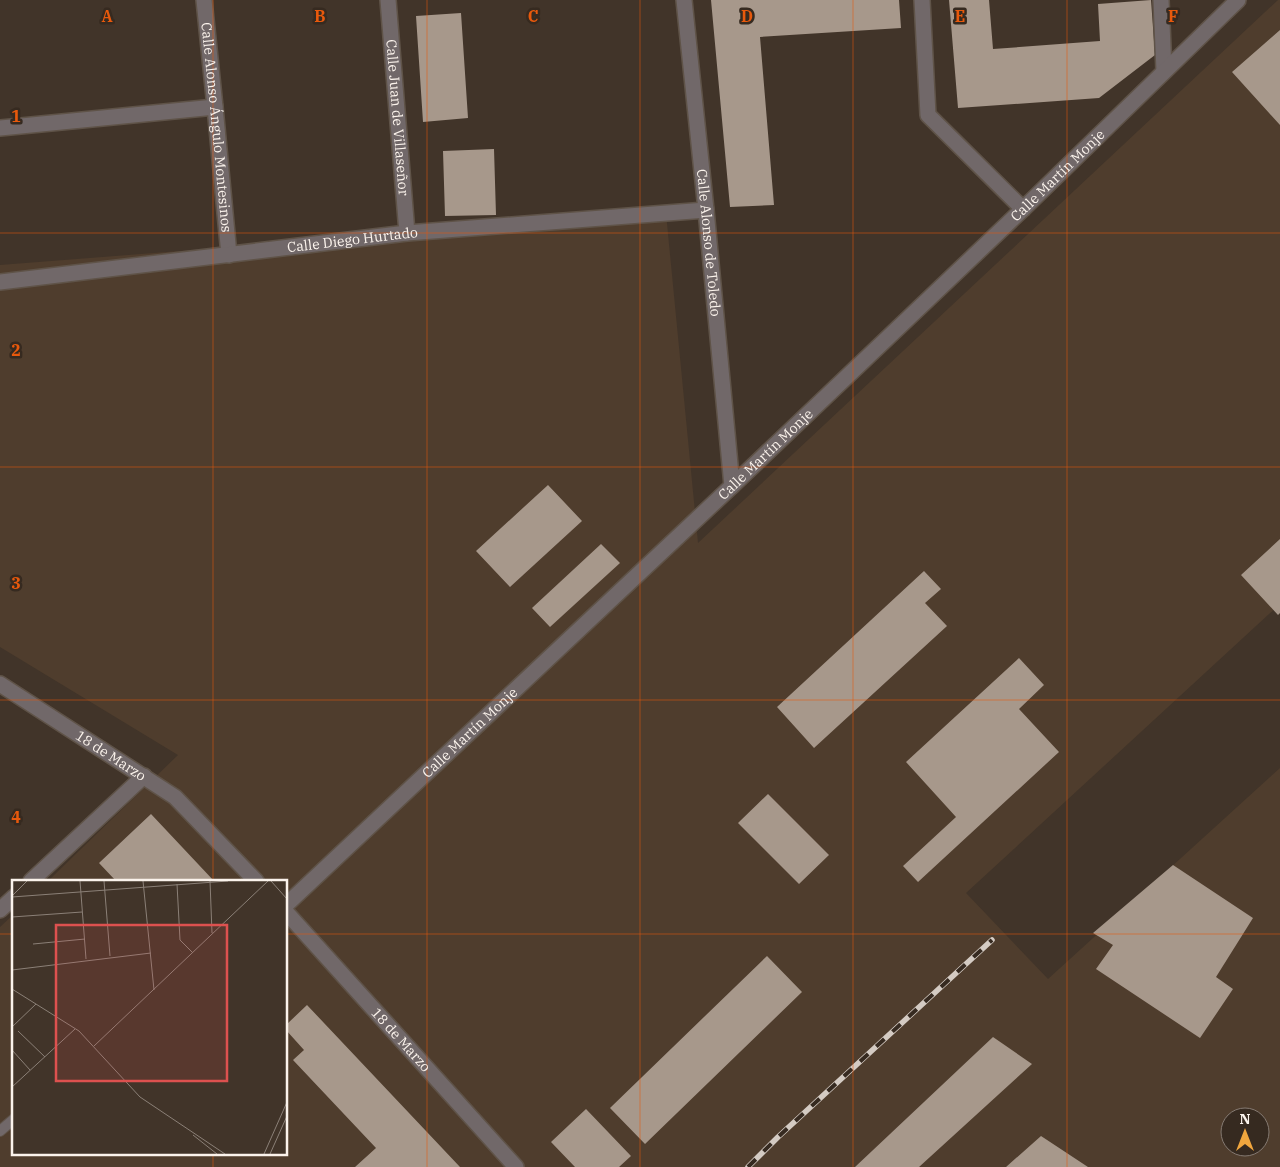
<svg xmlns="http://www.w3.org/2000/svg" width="1280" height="1167" font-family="'IBM Plex Serif',serif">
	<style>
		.built { fill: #4f3d2d; fill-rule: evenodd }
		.building { fill: #a7988b }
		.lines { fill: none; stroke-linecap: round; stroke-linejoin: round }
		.lane-casing { stroke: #5f5348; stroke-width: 12 }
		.street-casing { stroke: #5f5348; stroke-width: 18 }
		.lane { stroke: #716869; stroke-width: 10 }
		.street { stroke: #716869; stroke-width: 15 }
		.rail-casing { stroke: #d4cbc3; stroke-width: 5.5 }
		.rail { stroke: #362a20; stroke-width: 4; stroke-dasharray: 11; stroke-linecap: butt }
		.grid { fill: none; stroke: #e8590c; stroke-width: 1; stroke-opacity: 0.55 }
		.labels { text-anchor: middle; stroke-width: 5; stroke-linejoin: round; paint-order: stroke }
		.street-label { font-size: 14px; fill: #fbf3ec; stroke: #362a20 }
		.inset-road { fill: none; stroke: #8b8077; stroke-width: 1 }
		.view { fill: #dd514f; fill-opacity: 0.15; stroke: #dd514f; stroke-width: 2.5 }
		.inset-edge { fill: none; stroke: #fbf3ec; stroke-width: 2.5 }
		.grid-label { font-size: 16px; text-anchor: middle; font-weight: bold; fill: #e8590c; stroke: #362a20; stroke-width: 5; stroke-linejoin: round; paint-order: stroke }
	</style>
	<rect width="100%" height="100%" fill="#413429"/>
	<!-- built -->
	<path class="built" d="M1278 0H1280V604L966 893 1048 979 1280 768V1167H0V927L14 914V1153H286V881H48L178 755 0 647V265L666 213 698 543ZM1230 1117H1260V1147H1230Z"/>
	<!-- building -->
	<path class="building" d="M711 0H899L901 28 760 37 774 205 730 207Z
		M949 0H989L993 49 1100 41 1098 4 1151 0 1155 55 1099 98 958 108Z
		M461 13 468 118 423 122 416 16Z
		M1280 30V125L1232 72Z
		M494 149 496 215 445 216 443 151Z
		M548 485 582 521 510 587 476 551Z
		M1280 539V613L1278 615 1241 575Z
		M601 544 620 563 550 627 532 608Z
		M924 571 941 589 925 603 947 626 814 748 777 707Z
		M1019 658 1044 685 1019 709 1059 752 918 882 903 866 956 817 906 762Z
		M768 794 829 855 799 884 738 823Z
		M151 814 214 881H116L99 863Z
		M1173 865 1253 918 1216 977 1233 989 1200 1038 1096 969 1113 945 1093 933Z
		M767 956 802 992 645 1144 610 1108Z
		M307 1005 460 1167H355L376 1148 293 1060 304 1050 286 1030V1025Z
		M993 1037 1032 1064 919 1167H855Z
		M586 1109 631 1156 619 1167H575L551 1142Z
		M1041 1136 1088 1167H1006Z"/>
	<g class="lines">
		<!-- lane casing -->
		<g class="lane-casing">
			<path id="lane" d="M0 1131 14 1119"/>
		</g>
		<!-- street casing -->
		<g class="street-casing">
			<g id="street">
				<path id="s1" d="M204 0 215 107 229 255"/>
				<path id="s2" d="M388 0 407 233"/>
				<path id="s3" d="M684 0 706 210 732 486"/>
				<path d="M922 0 928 115 1023 209"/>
				<path d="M1161 0 1164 71"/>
				<path d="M0 128 215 107"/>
				<path id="s4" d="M0 282 407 233 706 210"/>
				<path id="s5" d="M0 684 175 797 256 881"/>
				<path d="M31 881 144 776"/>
				<path id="s6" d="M286 905 732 486 1023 209 1238 0"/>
				<path d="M0 910 14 897"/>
				<path id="s7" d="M286 912 516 1167"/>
			</g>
		</g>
		<!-- lane -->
		<use href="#lane" class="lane"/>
		<!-- street -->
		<use href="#street" class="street"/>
		<!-- rail casing -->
		<g class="rail-casing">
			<path id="rail" d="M748 1167 778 1137 992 940"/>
		</g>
		<!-- rail -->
		<use href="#rail" class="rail"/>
	</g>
	<!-- grid -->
	<path class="grid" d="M213 0V881M427 0V1167M640 0V1167M853 0V1167M1067 0V1167M0 233H1280M0 467H1280M0 700H1280M0 934H14M286 934H1280M213 1153V1167"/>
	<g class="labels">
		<!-- street labels -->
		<g class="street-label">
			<text dy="5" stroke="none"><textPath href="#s2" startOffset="118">Calle Juan de Villaseñor</textPath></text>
			<text dy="5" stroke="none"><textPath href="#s1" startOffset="128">Calle Alonso Ángulo Montesinos</textPath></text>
			<text dy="5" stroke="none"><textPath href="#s6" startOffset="1062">Calle Martín Monje</textPath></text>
			<text dy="5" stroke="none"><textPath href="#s4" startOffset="355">Calle Diego Hurtado</textPath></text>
			<text dy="5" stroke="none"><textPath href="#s3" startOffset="244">Calle Alonso de Toledo</textPath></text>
			<text dy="5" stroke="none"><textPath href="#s6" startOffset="658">Calle Martín Monje</textPath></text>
			<text dy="5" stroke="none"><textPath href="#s6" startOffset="252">Calle Martín Monje</textPath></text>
			<text dy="5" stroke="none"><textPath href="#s5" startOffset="132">18 de Marzo</textPath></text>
			<text dy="5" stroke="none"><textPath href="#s7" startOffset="172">18 de Marzo</textPath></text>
		</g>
	</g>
	<!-- overview -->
	<g transform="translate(12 880)">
		<rect width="275" height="275" fill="#413429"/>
		<path class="inset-road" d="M68 1 74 79M92 1 98 76M131 1 142 110M198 1 200 53M259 1 275 19M165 4 168 60 181 73M0 16 15 1M0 17 216 1M0 37 70 32M21 64 73 59M0 90 139 73M0 109 67 151 128 217 213 274M0 147 24 124M6 151 33 177M82 166 256 1M0 170 18 190M0 207 63 149M181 255 205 274M252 274 275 222M258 274 275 236"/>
		<path class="view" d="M44 45H215V201H44Z"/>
		<rect width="275" height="275" class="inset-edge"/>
	</g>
	<g class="grid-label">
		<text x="107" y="22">A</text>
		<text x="320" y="22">B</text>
		<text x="533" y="22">C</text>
		<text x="747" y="22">D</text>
		<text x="960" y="22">E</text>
		<text x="1173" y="22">F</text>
		<text x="16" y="122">1</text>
		<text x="16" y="356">2</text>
		<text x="16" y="589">3</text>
		<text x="16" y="823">4</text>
	</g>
	<!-- north arrow -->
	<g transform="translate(1245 1132)"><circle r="24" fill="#362a20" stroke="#857a72"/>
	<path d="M0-4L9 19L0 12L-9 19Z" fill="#f0a63e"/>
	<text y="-8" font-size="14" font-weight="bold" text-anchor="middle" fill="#fbf3ec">N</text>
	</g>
</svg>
